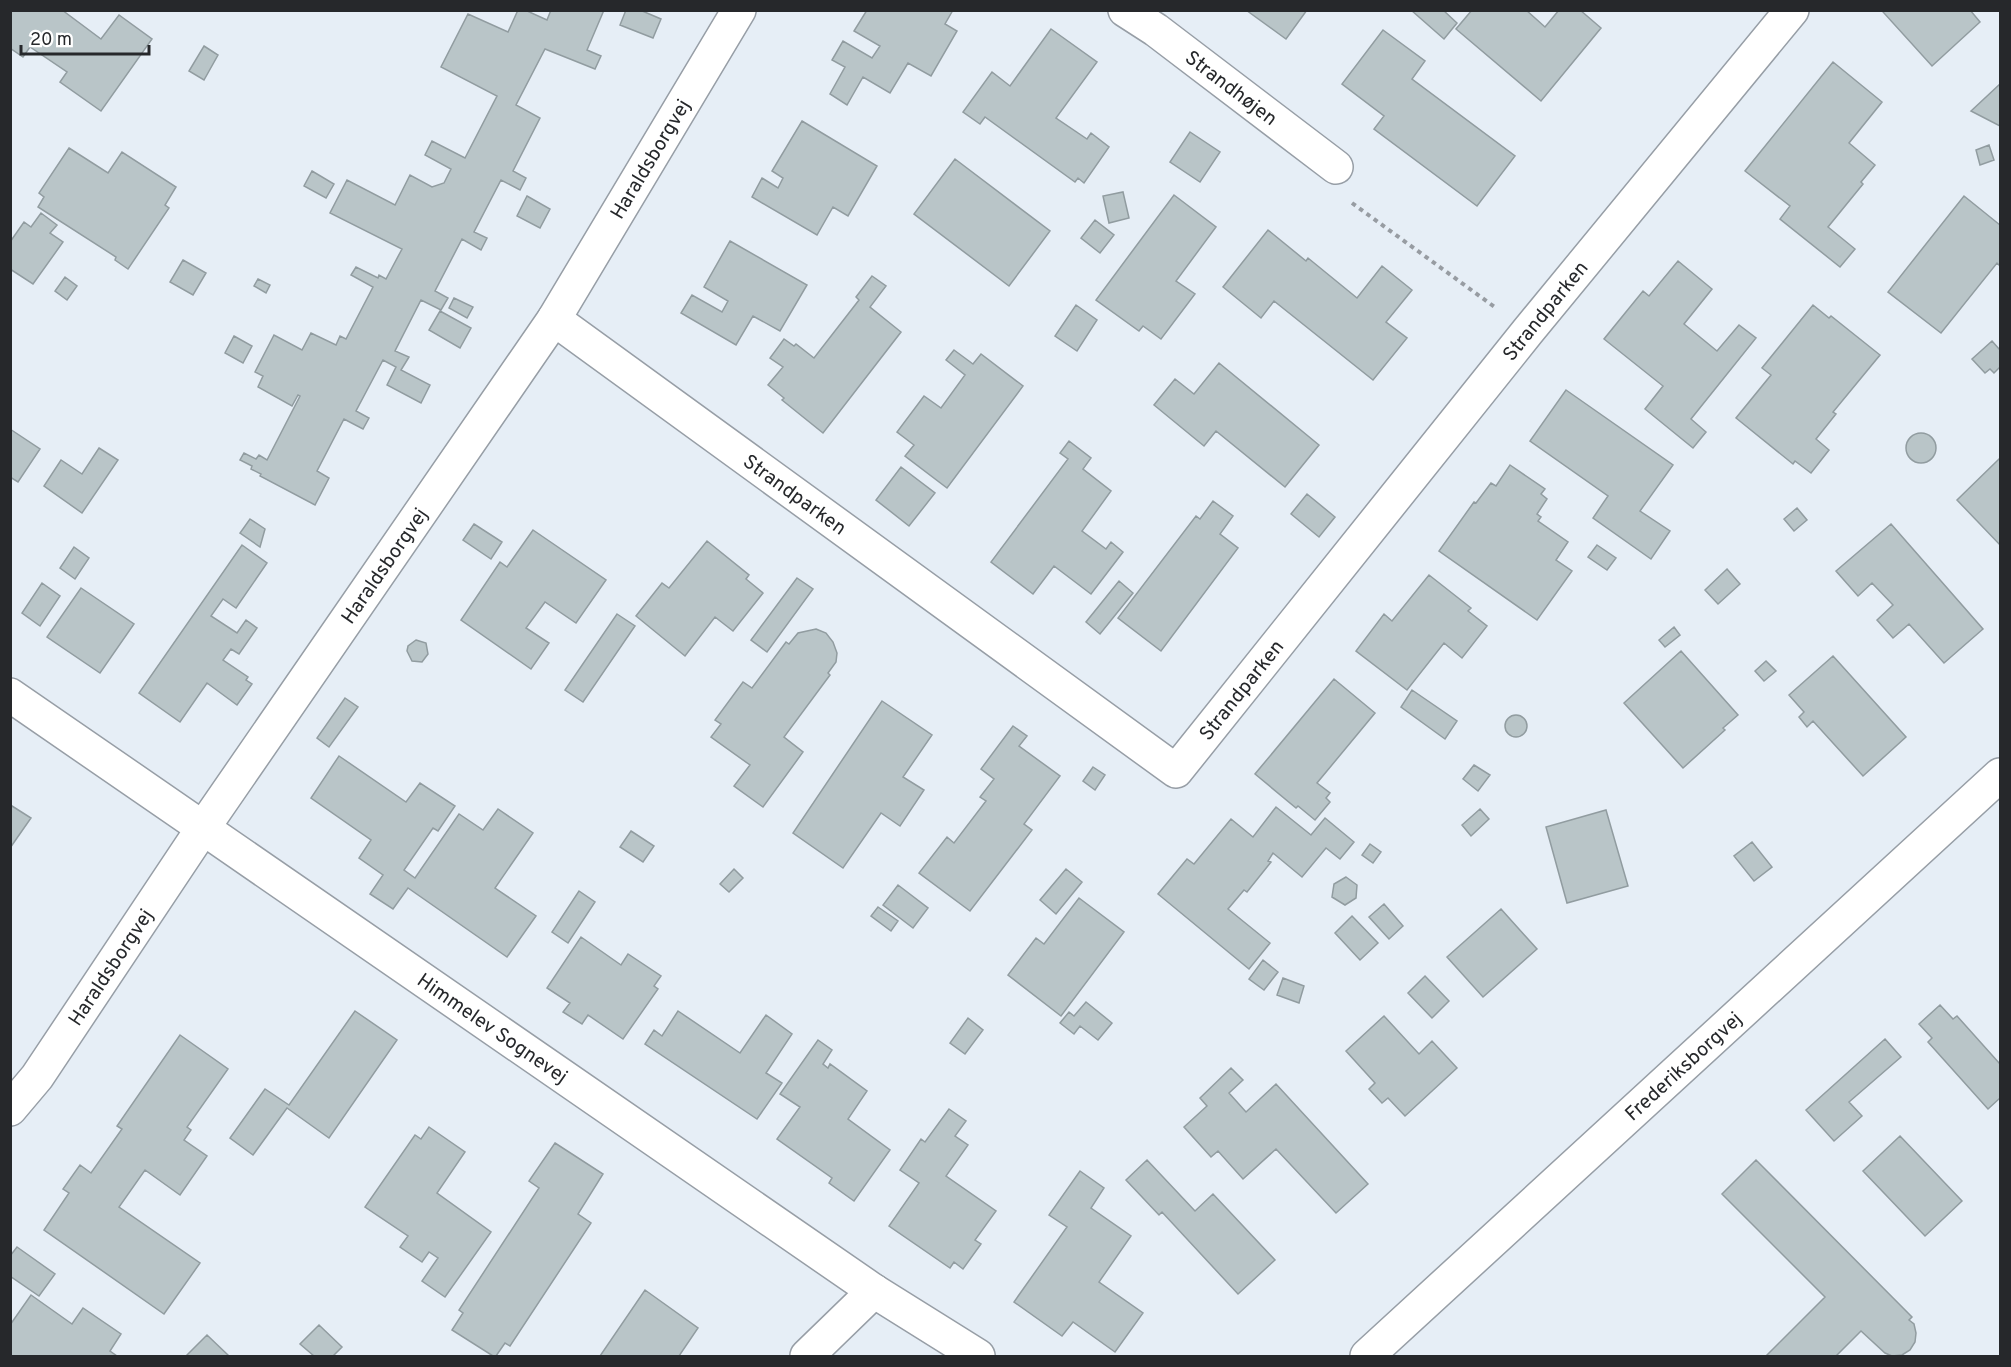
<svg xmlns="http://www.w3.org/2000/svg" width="2011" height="1367" font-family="Overpass,sans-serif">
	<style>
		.building { fill: #b9c5c8; stroke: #919ca0; stroke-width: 1.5 }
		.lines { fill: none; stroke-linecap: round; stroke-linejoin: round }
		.street-casing { stroke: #979ea6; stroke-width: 36 }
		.secondary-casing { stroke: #979ea6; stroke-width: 36 }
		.path { stroke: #979ca2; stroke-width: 4; stroke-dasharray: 4.5 4.5; stroke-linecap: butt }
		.street { stroke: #fff; stroke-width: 33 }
		.secondary { stroke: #fff; stroke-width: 33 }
		.labels { text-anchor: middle; stroke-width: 6; stroke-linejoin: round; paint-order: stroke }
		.street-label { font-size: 20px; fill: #26282b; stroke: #fff }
	</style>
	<rect width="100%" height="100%" fill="#e6eef6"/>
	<!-- building -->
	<path class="building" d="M10 10H62L101 39 119 15 152 39 101 111 60 82 67 72 30 47 23 57 10 48Z
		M518 10H525L547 20 551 10H604L587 50 601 56 595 69 545 49 516 105 540 118 513 171 526 178 520 190 501 180 474 232 487 238 481 250 462 239 435 291 448 298 441 310 421 300 395 351 409 357 401 370 430 385 421 403 387 385 396 367 383 360 356 411 369 418 363 429 344 419 317 471 329 478 315 505 260 476 261 474 251 469 252 466 240 460 244 453 256 459 259 455 267 460 300 396 298 395 292 406 258 387 263 376 255 372 274 335 302 350 311 333 336 345 340 336 346 339 373 287 351 275 356 267 378 278 379 275 386 279 402 249 330 213 347 180 395 205 410 175 432 187 444 183 451 169 425 155 432 141 465 158 497 96 441 67 468 14 508 32Z
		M626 10H640L661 19 653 38 620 25Z
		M867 10H953L945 24 957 31 931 76 908 63 890 93 863 77 847 105 830 94 845 67 832 60 843 41 872 58 880 46 854 31Z
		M1246 10H1307L1286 39Z
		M1411 10H1443L1457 23 1444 39Z
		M1472 10H1526L1545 27 1559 10H1580L1601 28 1541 101 1456 29Z
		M1884 10H1970L1980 22 1932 66 1883 12Z
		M1051 29 1097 62 1056 118 1087 139 1091 133 1109 147 1084 183 1078 178 1075 182 985 117 980 124 963 112 992 72 1010 86Z
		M1383 30 1425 61 1412 79 1515 156 1477 206 1374 129 1384 116 1342 84Z
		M204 46 218 55 204 80 189 71Z
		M1833 62 1882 102 1849 143 1875 165 1861 182 1863 184 1828 227 1855 249 1840 267 1780 219 1790 206 1745 171Z
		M2000 84V126L1971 111Z
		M802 121 877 166 848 216 833 207 817 235 752 197 762 178 778 188 783 178 772 171Z
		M1190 132 1220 152 1200 182 1170 162Z
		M1989 145 1994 160 1980 165 1976 150Z
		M69 148 108 173 122 152 176 187 165 205 169 208 128 269 115 260 116 257 38 207 44 197 39 193Z
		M955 159 1050 231 1009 286 914 214Z
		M312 171 334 184 326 198 304 186Z
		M1123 192 1129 218 1109 223 1103 196Z
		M1174 195 1216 227 1176 281 1195 294 1161 339 1143 326 1139 331 1096 300Z
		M527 196 550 209 540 228 517 216Z
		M1964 196 2000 225V266L1997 263 1941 333 1888 292Z
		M41 213 57 225 50 233 63 242 33 284 10 269V242L24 222 31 227Z
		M1095 220 1114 235 1100 253 1081 238Z
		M1268 230 1306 261 1308 258 1357 298 1382 266 1412 290 1386 322 1407 338 1373 380 1274 301 1261 318 1223 287Z
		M730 241 807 285 780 331 753 316 736 345 681 313 692 295 722 312 728 301 704 287Z
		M183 260 206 273 193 295 170 282Z
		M1678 261 1712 289 1684 324 1717 351 1739 325 1756 338 1691 419 1706 432 1693 448 1645 409 1663 386 1604 339 1643 291 1649 296Z
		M872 276 886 286 870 307 901 332 823 433 782 400 784 398 768 385 783 367 770 358 784 339 794 346 796 344 814 358 859 300 856 297Z
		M65 277 77 286 67 300 55 291Z
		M258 279 270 285 266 293 254 286Z
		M454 298 473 307 467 318 449 308Z
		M1076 305 1097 320 1077 351 1055 336Z
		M1813 305 1829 318 1831 316 1880 355 1833 412 1836 414 1816 439 1829 450 1811 473 1795 461 1793 464 1736 418 1771 375 1762 368Z
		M440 311 471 328 460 348 429 330Z
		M234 336 252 346 243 363 225 353Z
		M1992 341 2000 350V367L1994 373 1990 369 1985 373 1972 359Z
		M954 350 973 364 981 354 1023 386 947 488 905 456 914 445 897 432 924 396 941 408 965 375 946 360Z
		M1219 363 1319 445 1285 487 1216 431 1204 446 1154 405 1175 379 1194 394Z
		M1566 390 1673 465 1640 511 1670 531 1651 559 1593 518 1608 496 1530 441Z
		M10 429 40 449 18 482 10 477Z
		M1906 448a15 15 0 1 1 30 0a15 15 0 1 1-30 0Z
		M1069 441 1091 458 1083 469 1111 491 1082 531 1106 549 1111 542 1123 552 1091 594 1054 566 1033 594 991 562 1068 459 1060 453Z
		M99 448 118 460 82 513 44 486 61 460 82 474Z
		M1999 459 2000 460V545L1957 500Z
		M1510 465 1545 489 1541 494 1547 499 1537 514 1541 517 1538 521 1568 542 1556 560 1572 571 1537 620 1439 551 1474 502 1476 503 1491 483 1496 486Z
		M901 467 935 493 909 526 876 500Z
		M1307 494 1335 517 1319 537 1291 514Z
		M1213 501 1233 516 1220 534 1238 548 1161 651 1118 618 1196 516 1200 519Z
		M1797 508 1807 520 1794 531 1784 519Z
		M250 519 265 529 260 547 240 533Z
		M474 524 502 542 491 559 463 540Z
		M1891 524 1983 629 1944 663 1909 624 1893 638 1877 620 1893 605 1872 583 1858 596 1836 571Z
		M533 530 606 580 576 623 545 602 526 628 549 643 531 669 461 620 500 562 507 567Z
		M707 541 749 575 746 579 763 593 733 631 715 617 685 656 636 616 662 583 669 588Z
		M242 545 267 563 236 608 223 599 211 616 237 633 246 620 257 628 239 654 231 649 223 660 248 677 246 680 252 684 237 705 207 683 180 722 139 693Z
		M1597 545 1616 558 1607 570 1588 557Z
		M74 547 89 558 75 579 60 568Z
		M1727 569 1740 584 1718 604 1705 590Z
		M1429 575 1471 608 1468 611 1487 626 1462 658 1444 643 1407 690 1356 651 1384 614 1392 621Z
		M797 578 813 589 767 652 751 640Z
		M1119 581 1133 593 1100 634 1086 622Z
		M42 583 60 596 40 626 22 613Z
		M81 588 134 624 100 673 47 637Z
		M617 614 635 626 583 702 565 690Z
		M1674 627 1680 635 1665 647 1659 640Z
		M816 629 826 633 833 642 837 653 836 662 828 673 830 675 784 737 803 752 763 807 734 786 750 765 711 737 721 724 715 720 743 682 752 688 786 642 789 644 798 633Z
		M416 640 426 643 428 654 422 662 412 661 407 651 408 646Z
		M1681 651 1738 715 1723 728 1725 730 1683 768 1624 703Z
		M1833 656 1906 737 1863 776 1813 721 1807 727 1799 717 1804 712 1789 695Z
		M1766 661 1776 671 1764 681 1755 671Z
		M1334 679 1375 713 1317 783 1330 793 1326 798 1330 802 1315 820 1298 806 1296 808 1255 774Z
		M1412 690 1457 721 1445 739 1401 707Z
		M345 698 358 707 329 747 317 738Z
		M882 701 932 735 903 777 924 790 900 826 881 813 843 868 793 833Z
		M1505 726a11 11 0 1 1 22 0a11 11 0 1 1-22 0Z
		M1013 726 1027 736 1019 746 1060 776 1024 824 1032 830 970 911 919 873 947 837 954 843 986 801 980 797 994 779 981 769Z
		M339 756 406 802 420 783 455 806 438 831 433 828 404 870 415 878 459 814 483 830 498 809 533 833 495 888 536 916 507 957 408 888 393 909 370 894 383 875 359 858 371 840 311 798Z
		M1474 765 1490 775 1478 791 1463 779Z
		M1093 767 1105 775 1095 790 1083 781Z
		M12 806 31 818 10 848V808Z
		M1276 807 1311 835 1325 818 1354 842 1340 859 1326 848 1302 877 1273 853 1268 861 1271 862 1247 892 1244 890 1228 909 1270 943 1249 969 1158 894 1187 859 1194 864 1231 819 1253 837Z
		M1480 809 1489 819 1471 836 1462 825Z
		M1606 810 1628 886 1567 903 1546 827Z
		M631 831 654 846 643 862 620 847Z
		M1752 842 1772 867 1754 881 1734 856Z
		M1370 844 1381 852 1373 863 1362 855Z
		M734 869 743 878 729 892 720 884Z
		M1066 869 1082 882 1056 914 1040 900Z
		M1346 877 1357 885 1356 898 1345 905 1332 897 1334 884Z
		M898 885 928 908 913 928 883 905Z
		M579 891 595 902 568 943 552 932Z
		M1079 898 1124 932 1061 1016 1008 975 1036 938 1044 944Z
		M1384 904 1403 926 1389 939 1369 917Z
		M878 907 898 921 891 931 871 916Z
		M1501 909 1537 949 1483 997 1447 957Z
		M1352 916 1378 943 1360 960 1335 933Z
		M581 937 621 965 628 954 661 976 654 986 658 989 623 1039 588 1015 582 1024 563 1012 570 1003 547 988Z
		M1263 960 1278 972 1264 990 1249 979Z
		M1425 976 1449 1001 1432 1018 1408 993Z
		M1283 978 1304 986 1299 1003 1277 995Z
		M1086 1002 1112 1023 1098 1040 1080 1026 1074 1034 1060 1023 1069 1012 1074 1016Z
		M1940 1005 1953 1019 1957 1016 2000 1064V1098L1988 1109 1928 1042 1932 1038 1919 1024Z
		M355 1011 397 1040 329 1138 287 1108 253 1155 230 1138 265 1089 289 1105Z
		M678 1011 740 1053 766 1015 792 1034 766 1073 782 1083 757 1119 645 1044 654 1030 662 1036Z
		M1384 1016 1419 1054 1432 1041 1457 1068 1405 1116 1388 1098 1382 1103 1369 1089 1375 1083 1346 1051Z
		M968 1018 983 1030 965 1054 950 1043Z
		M180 1035 228 1069 187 1127 191 1130 184 1140 207 1156 180 1195 145 1170 119 1207 200 1263 164 1314 44 1230 69 1193 63 1189 80 1165 91 1173 122 1129 117 1126Z
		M1885 1039 1901 1057 1849 1102 1862 1116 1834 1141 1806 1110Z
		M818 1040 832 1050 823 1064 828 1068 830 1064 867 1091 848 1119 890 1150 854 1201 829 1183 832 1178 777 1139 800 1107 780 1094Z
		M1231 1068 1243 1080 1229 1093 1246 1112 1276 1084 1368 1184 1336 1213 1276 1149 1243 1179 1218 1151 1211 1157 1184 1127 1207 1106 1200 1098Z
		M949 1109 966 1121 955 1136 968 1145 946 1176 996 1211 975 1240 981 1244 963 1269 954 1262 950 1268 889 1226 919 1183 900 1170 921 1139 925 1142Z
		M429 1127 465 1152 437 1193 491 1232 445 1297 422 1281 438 1258 429 1252 422 1262 400 1247 408 1236 365 1207 415 1135 421 1139Z
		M1900 1136 1962 1201 1925 1236 1863 1171Z
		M555 1143 603 1174 578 1214 591 1223 510 1346 505 1343 496 1356H493L452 1330 463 1313 459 1310 539 1188 529 1181Z
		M1147 1160 1195 1211 1213 1194 1275 1260 1238 1294 1162 1212 1159 1215 1126 1180Z
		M1756 1160 1912 1317 1909 1320 1914 1324 1916 1333 1915 1342 1910 1350 1902 1355 1892 1356 1885 1353 1861 1331 1836 1356H1766L1825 1297 1722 1194Z
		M1080 1171 1104 1188 1091 1208 1131 1236 1099 1282 1143 1313 1115 1352 1073 1322 1062 1336 1014 1302 1067 1227 1049 1215Z
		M17 1247 55 1274 39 1296 10 1276V1256Z
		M645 1290 698 1328 679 1356H600Z
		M31 1295 72 1324 83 1308 121 1334 110 1351 117 1356H13L10 1355V1325Z
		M319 1325 342 1347 333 1356H314L300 1344Z
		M207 1335 229 1356H186Z"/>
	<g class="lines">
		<!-- street casing -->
		<g class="street-casing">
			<g id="street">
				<path id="s1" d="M1125 10 1156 30 1336 167"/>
				<path id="s2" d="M554 319 1176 771 1528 331 1792 10"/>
				<path id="s3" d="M203 828 874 1291 978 1356"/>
				<path d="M807 1356 874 1291"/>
			</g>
		</g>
		<!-- secondary casing -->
		<g class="secondary-casing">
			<g id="secondary">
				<path d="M10 695 203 828"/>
				<path id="s4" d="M10 1109 37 1077 203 828 554 319 739 10"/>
				<path id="s5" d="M1367 1356 2000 775"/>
			</g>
		</g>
		<!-- path -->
		<path class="path" d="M1352 203 1496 308"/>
		<!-- street -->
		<use href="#street" class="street"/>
		<!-- secondary -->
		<use href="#secondary" class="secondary"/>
	</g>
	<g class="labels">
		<!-- street labels -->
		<g class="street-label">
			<text dy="7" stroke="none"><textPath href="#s1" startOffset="132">Strandhøjen</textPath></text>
			<text dy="7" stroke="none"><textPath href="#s4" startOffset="1146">Haraldsborgvej</textPath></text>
			<text dy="7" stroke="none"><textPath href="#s2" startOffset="1359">Strandparken</textPath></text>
			<text dy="7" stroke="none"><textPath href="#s2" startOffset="298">Strandparken</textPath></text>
			<text dy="7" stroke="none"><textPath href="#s4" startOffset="660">Haraldsborgvej</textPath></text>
			<text dy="7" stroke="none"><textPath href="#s2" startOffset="873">Strandparken</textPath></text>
			<text dy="7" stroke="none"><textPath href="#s4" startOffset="174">Haraldsborgvej</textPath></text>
			<text dy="7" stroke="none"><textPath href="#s3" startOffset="352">Himmelev Sognevej</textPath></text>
			<text dy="7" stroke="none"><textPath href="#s5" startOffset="429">Frederiksborgvej</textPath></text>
		</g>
	</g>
	<!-- border -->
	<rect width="2011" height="1367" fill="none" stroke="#26282b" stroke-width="24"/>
	<!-- scale -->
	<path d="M21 45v9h128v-9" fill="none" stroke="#26282b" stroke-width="3"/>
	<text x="30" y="45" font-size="18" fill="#26282b" stroke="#ffffff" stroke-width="4.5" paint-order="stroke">20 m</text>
</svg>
